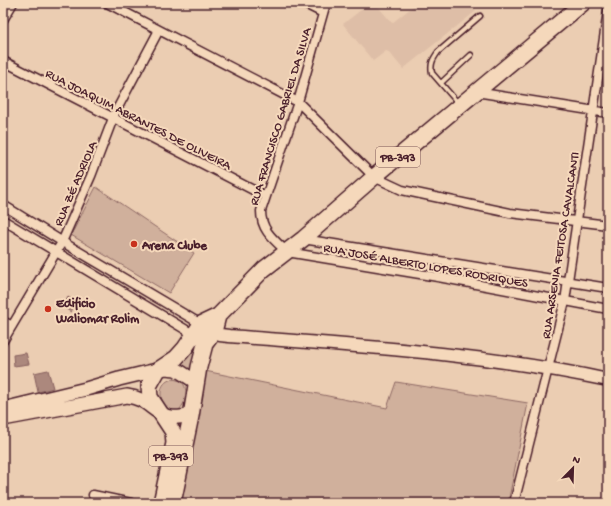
<svg xmlns="http://www.w3.org/2000/svg" width="611" height="506" font-family="'Gochi Hand',sans-serif">
	<style>
		.built { fill: #debea7 }
		.green { fill: #d0b09c; stroke: #8d6864 }
		.water { fill: #ac887d; stroke: #855e5c }
		.lines { fill: none; stroke-linecap: round; stroke-linejoin: round }
		.lane-casing { stroke: #4a1f2b; stroke-width: 7 }
		.street-casing { stroke: #4a1f2b; stroke-width: 11 }
		.secondary-casing { stroke: #4a1f2b; stroke-width: 15 }
		.primary-casing { stroke: #4a1f2b; stroke-width: 16 }
		.highway-casing { stroke: #4a1f2b; stroke-width: 18 }
		.lane { stroke: #f5d8bb; stroke-width: 4 }
		.street { stroke: #f5d8bb; stroke-width: 8 }
		.secondary { stroke: #f5d8bb; stroke-width: 12 }
		.primary { stroke: #f5d8bb; stroke-width: 13 }
		.highway { stroke: #f5d8bb; stroke-width: 15 }
		.poi-dot { fill: #c8321e; stroke: #f5d8bb; stroke-width: 1.5 }
		.labels { text-anchor: middle; stroke-width: 4; stroke-linejoin: round; paint-order: stroke }
		.shield { fill: #f5d8bb; stroke: #7d5656; stroke-width: 1 }
		.shield-label { font-size: 12px; font-weight: bold; fill: #4a1f2b }
		.street-label { font-size: 13px; fill: #4a1f2b; stroke: #f5d8bb }
		.poi-label { font-size: 13px; font-weight: bold; fill: #4a1f2b; stroke: #f5d8bb; text-anchor: start }
	</style>
	<rect width="100%" height="100%" fill="#ebcdb2"/>
	<filter id="ink" filterUnits="userSpaceOnUse"><feTurbulence type="fractalNoise" baseFrequency=".025" numOctaves="2"/><feDisplacementMap in="SourceGraphic" scale="8" xChannelSelector="R" yChannelSelector="G"/><feConvolveMatrix kernelMatrix="1 2 1 2 8 2 1 2 1" color-interpolation-filters="sRGB"/></filter>
	<g filter="url(#ink)">
		<!-- built -->
		<path class="built" d="M370 3H375L392 23 416 4 415 3H469L476 11 403 69 389 52 386 51 373 61 343 24Z"/>
		<!-- green -->
		<path class="green" d="M96 187 194 253 169 293 71 235Z
			M200 337 191 372 176 365Z
			M205 371 387 408 396 382 528 403 508 503H174Z
			M173 379 181 381C190 390 186 404 177 412L167 410C159 400 157 382 173 379Z"/>
		<!-- water -->
		<path class="water" d="M68 297 76 302 71 312 63 307Z
			M26 353 29 364 14 366 13 355Z
			M48 370 53 388 38 392 34 373Z"/>
		<g class="lines">
			<!-- lane casing -->
			<g class="lane-casing">
				<path id="lane" d="M441 83 471 55
					M458 103 432 73C430 64 433 59 438 52L480 16
					M3 486 4 490"/>
			</g>
			<!-- street casing -->
			<g class="street-casing">
				<path id="street" d="M107 3 298 102 374 177 402 190 510 213 608 225
					M303 3 323 13
					M326 3 298 102 261 211C261 230 273 239 287 252L438 277 608 309
					M3 20 13 3
					M3 61 265 196
					M476 92 608 113
					M3 205 66 244 201 324
					M3 220 193 334
					M303 239 608 288
					M3 321 12 326
					M3 341 62 242 91 176 115 113 159 30
					M93 495 131 503
					M514 503 565 301 608 11"/>
			</g>
			<!-- secondary casing -->
			<g class="secondary-casing">
				<path id="secondary" d="M206 327 220 335 229 336C356 346 483 353 608 380"/>
			</g>
			<!-- primary casing -->
			<g class="primary-casing">
				<path id="primary" d="M3 409 86 389 119 379 165 368 176 369 196 382
					M3 419 127 396C146 398 151 410 166 416 174 419 183 416 191 416"/>
			</g>
			<!-- highway casing -->
			<g class="highway-casing">
				<path id="highway" d="M161 503 174 443 173 432 150 397 149 386 158 370 176 358 185 348 201 324 218 316 264 269 303 239 374 177 583 3
					M173 503 191 416 199 367 205 344 214 332 218 316"/>
			</g>
			<!-- lane -->
			<use href="#lane" class="lane"/>
			<!-- street -->
			<use href="#street" class="street"/>
			<!-- secondary -->
			<use href="#secondary" class="secondary"/>
			<!-- primary -->
			<use href="#primary" class="primary"/>
			<!-- highway -->
			<use href="#highway" class="highway"/>
		</g>
	</g>
	<!-- markers -->
	<g class="poi-dot">
		<circle cx="134" cy="244" r="4"/>
		<circle cx="48" cy="309" r="4"/>
	</g>
	<g class="labels">
		<!-- shield labels -->
		<g class="shield">
			<rect x="376" y="147" width="44" height="20" rx="3"/>
			<rect x="149" y="446" width="44" height="20" rx="3"/>
		</g>
		<g class="shield-label">
			<text x="398" y="161">PB-393</text>
			<text x="171" y="460">PB-393</text>
		</g>
		<!-- street labels -->
		<g class="street-label">
			<text transform="translate(279 116) rotate(-73)" y="5">RUA FRANCISCO GABRIEL DA SILVA</text>
			<text transform="translate(139 118) rotate(27)" y="5">RUA JOAQUIM ABRANTES DE OLIVEIRA</text>
			<text transform="translate(74 183) rotate(-67)" y="5">RUA ZÉ ADRIOLA</text>
			<text transform="translate(559 245) rotate(-81)" y="5">RUA ARSENIA FEITOSA CAVALCANTI</text>
			<text transform="translate(426 264) rotate(10)" y="5">RUA JOSÉ ALBERTO LOPES RODRIQUES</text>
		</g>
		<!-- poi labels -->
		<g class="poi-label">
			<text x="142" y="249">Arena Clube</text>
			<text x="56" y="307">Edificio<tspan x="56" dy="15">Waliomar Rolim</tspan></text>
		</g>
	</g>
	<!-- margin -->
	<rect width="611" height="506" fill="none" stroke="#f5d8bb" stroke-width="16"/>
	<rect x="8" y="8" width="595" height="490" fill="none" stroke="#4a1f2b" stroke-width="1.5" filter="url(#ink)"/>
	<!-- north arrow -->
	<g transform="translate(573 468) rotate(23)" stroke="#f5d8bb" stroke-width="3" paint-order="stroke">
	<path d="M0-3L7 15L0 10L-7 15Z" fill="#4a1f2b"/>
	<text y="-6" font-size="11" font-weight="bold" text-anchor="middle" fill="#4a1f2b">N</text>
	</g>
</svg>
